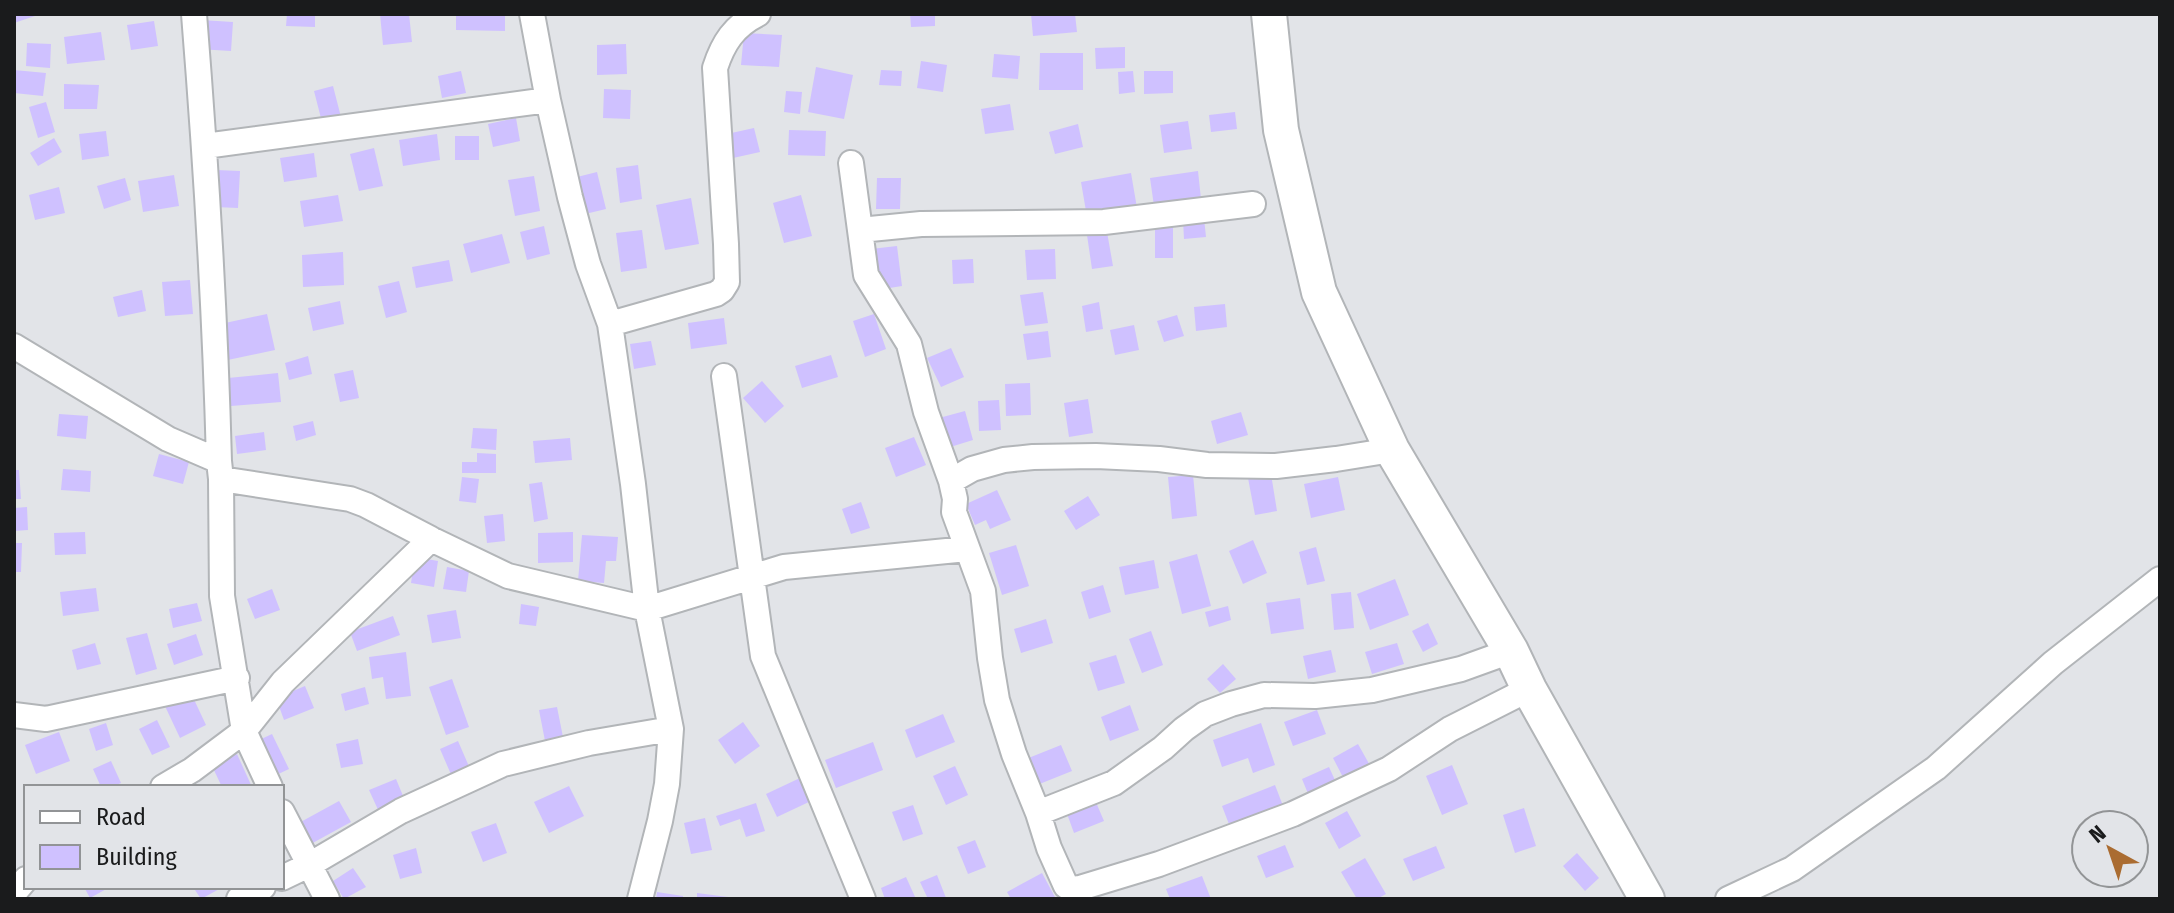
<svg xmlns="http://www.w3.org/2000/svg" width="2174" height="913" font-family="'Fira Sans Condensed',sans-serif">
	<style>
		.building { fill: #cfc1ff }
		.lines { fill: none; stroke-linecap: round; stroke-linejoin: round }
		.street-casing { stroke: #b2b5b8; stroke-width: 28 }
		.secondary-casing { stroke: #b2b5b8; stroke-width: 38 }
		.street { stroke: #fff; stroke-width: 24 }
		.secondary { stroke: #fff; stroke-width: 34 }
	</style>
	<rect width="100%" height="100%" fill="#e2e4e8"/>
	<!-- building -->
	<path class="building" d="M14 14H35V16L14 23Z
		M287 14H315V27L286 26Z
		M380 14H409L412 42 383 45Z
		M456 14H505V31L456 30Z
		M910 14H935V26L911 27Z
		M1031 14H1075L1077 32 1033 36Z
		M201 20 233 22 231 51 198 49Z
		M154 21 158 46 131 50 127 25Z
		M101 32 105 60 67 64 64 37Z
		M744 33 782 35 779 67 741 65Z
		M27 43 51 44 50 68 26 66Z
		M626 44 627 74 597 75V45Z
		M1125 47V68L1096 69 1095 48Z
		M1040 53H1083V90H1039Z
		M994 54 1020 56 1018 79 992 77Z
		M921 61 947 65 943 92 917 88Z
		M816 67 853 75 844 119 808 112Z
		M14 70 46 73 43 96 14 93Z
		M881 70 902 71 901 86 879 85Z
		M461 71 466 93 442 98 438 76Z
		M1133 71 1135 92 1119 94 1118 72Z
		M1144 71H1173V93L1144 94Z
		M64 84 99 85 97 109H64Z
		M333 86 342 121 323 126 314 91Z
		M604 89 631 90 630 119 603 118Z
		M786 91 802 92 800 114 784 112Z
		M46 102 55 132 38 138 29 107Z
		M1010 104 1014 130 985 134 981 109Z
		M1235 112 1237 129 1211 132 1209 115Z
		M516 118 520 141 493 147 488 124Z
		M1188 121 1192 149 1164 153 1160 125Z
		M1078 124 1083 147 1055 154 1049 132Z
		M754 128 760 152 733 158 727 134Z
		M789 130 826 131 825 156 788 155Z
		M106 131 109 156 82 160 79 134Z
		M437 134 440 160 403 166 399 140Z
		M455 136H479V160H455Z
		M54 138 62 152 38 166 30 153Z
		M374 148 383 186 359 191 350 154Z
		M314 153 317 177 284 182 280 158Z
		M638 165 642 199 620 203 616 168Z
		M216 170 240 171 238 208 215 207Z
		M1198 171 1201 199 1154 206 1150 178Z
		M597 172 606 209 581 215 573 178Z
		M1131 173 1137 208 1087 217 1081 182Z
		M174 175 179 206 143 212 138 181Z
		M534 176 540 211 515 216 508 180Z
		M125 178 131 200 104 209 97 186Z
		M877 178H901L900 209H876Z
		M59 187 65 213 35 220 29 195Z
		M338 195 343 221 304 227 300 201Z
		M801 195 812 236 784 243 773 203Z
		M691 198 699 244 665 250 656 205Z
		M1204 218 1206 237 1184 239 1183 220Z
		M1155 225 1173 226V258H1155Z
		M544 226 550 254 527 260 520 232Z
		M642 230 647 268 621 272 616 233Z
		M1107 232 1113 266 1092 269 1087 235Z
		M502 234 510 263 471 273 463 244Z
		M897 246 902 286 877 290 871 249Z
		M1055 249 1056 279 1027 280 1025 250Z
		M343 252 344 285 303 287 302 255Z
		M973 259 974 283 953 284 952 260Z
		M449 260 453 281 416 288 412 267Z
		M190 280 193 314 165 316 162 282Z
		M399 281 407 312 386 318 378 286Z
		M142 290 146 311 118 317 113 297Z
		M1043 292 1048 323 1025 326 1020 295Z
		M340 301 344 324 313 331 308 308Z
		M1099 302 1103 329 1086 332 1082 306Z
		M1225 304 1227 327 1196 331 1194 307Z
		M267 314 275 350 223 361 216 325Z
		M874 314 886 349 865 357 853 321Z
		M1177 315 1184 336 1164 342 1157 321Z
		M724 318 727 344 691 349 688 323Z
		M1134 325 1139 350 1115 355 1110 330Z
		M1048 331 1051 357 1027 360 1023 334Z
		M651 341 656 365 634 369 630 344Z
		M951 348 964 377 941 387 927 358Z
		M831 355 838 377 802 388 795 366Z
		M308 356 312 374 289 380 285 363Z
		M353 370 359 398 340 402 334 374Z
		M278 373 281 402 231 406 228 378Z
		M762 381 784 406 765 423 743 398Z
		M1030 383 1031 415 1006 416 1005 384Z
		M1088 399 1093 433 1069 437 1064 403Z
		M999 400 1001 430 979 431 978 401Z
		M965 411 973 440 947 448 939 418Z
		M1241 412 1248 435 1217 444 1211 421Z
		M59 414 88 416 86 439 57 436Z
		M313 421 316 435 296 441 293 426Z
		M473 428 497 429 496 450 471 448Z
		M264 432 266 450 237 454 235 436Z
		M914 437 926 465 896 477 885 448Z
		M570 438 572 460 535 463 533 441Z
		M477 453 496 454V473H462V462H477Z
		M159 454 189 462 183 484 153 476Z
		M63 469 91 471 90 492 61 490Z
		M14 470H19L21 499H14Z
		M1271 474 1277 511 1255 515 1248 478Z
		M1193 475 1197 516 1172 519 1168 477Z
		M462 477 479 479 476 503 459 501Z
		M1338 477 1345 510 1311 518 1304 484Z
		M542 482 548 519 534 522 529 484Z
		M997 490 1011 520 990 529 986 520 975 525 966 504Z
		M1088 496 1100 515 1076 530 1064 511Z
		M861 502 870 528 851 534 842 509Z
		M27 507 28 530 14 531V508Z
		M503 514 505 541 487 543 484 516Z
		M85 532 86 554 55 555 54 533Z
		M573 532V562L538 563V533Z
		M582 535 618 537 616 561H606L604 583 578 581Z
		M1253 540 1267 573 1243 584 1229 551Z
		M14 543H22L21 572H14Z
		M1016 545 1029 586 1002 595 989 553Z
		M1316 547 1325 581 1307 585 1299 552Z
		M1197 554 1211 606 1182 614 1169 562Z
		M415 557 438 561 434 587 411 583Z
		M1154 560 1159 588 1125 595 1119 567Z
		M447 567 469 571 466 592 443 589Z
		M1395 579 1409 615 1370 630 1357 594Z
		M1103 585 1111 612 1089 619 1081 592Z
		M96 588 99 611 63 616 60 592Z
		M272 589 280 610 255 619 247 599Z
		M1351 592 1354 628 1334 630 1331 594Z
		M1300 598 1304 629 1271 634 1266 603Z
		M197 603 202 621 173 628 169 609Z
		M521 604 539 607 536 626 519 624Z
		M1228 606 1231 620 1209 627 1205 612Z
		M456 610 461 638 432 643 427 615Z
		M393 616 400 635 357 651 350 632Z
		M1046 619 1053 643 1021 653 1014 629Z
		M1428 623 1438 644 1423 652 1412 631Z
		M1151 631 1163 665 1142 673 1129 639Z
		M147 633 157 669 136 675 126 638Z
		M196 634 203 655 174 665 167 644Z
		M95 643 101 664 77 670 72 650Z
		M1397 643 1404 664 1372 674 1365 652Z
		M1331 650 1336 672 1308 679 1303 656Z
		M406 652 411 696 386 699 383 677 372 679 369 657Z
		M1116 655 1125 683 1098 691 1089 663Z
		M1223 664 1236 679 1220 693 1207 679Z
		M452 679 469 727 446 735 429 687Z
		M305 686 314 708 284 720 276 698Z
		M365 687 369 704 345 711 341 694Z
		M190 691 206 725 180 738 164 704Z
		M1130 705 1139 730 1110 741 1101 717Z
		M557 707 564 742 546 746 539 710Z
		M1317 710 1326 734 1293 746 1284 722Z
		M943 714 955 742 916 758 905 730Z
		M157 720 170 747 152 755 139 729Z
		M743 722 760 746 735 764 718 740Z
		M106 723 113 745 96 751 89 729Z
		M1261 723 1275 765 1253 773 1248 758 1222 767 1213 740Z
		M59 732 70 761 36 774 25 745Z
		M272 734 289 769 272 777 255 742Z
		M358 739 363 764 341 768 336 744Z
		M458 741 471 771 453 779 440 749Z
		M873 742 883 770 836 788 825 760Z
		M1358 744 1372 769 1346 783 1333 758Z
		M1061 745 1072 771 1037 785 1026 759Z
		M237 754 252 787H222L212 766Z
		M111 761 121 783 111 787H101L93 769Z
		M1452 765 1468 804 1442 815 1426 776Z
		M955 766 968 795 946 805 933 776Z
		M1329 767 1339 789 1311 801 1302 779Z
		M800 778 811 801 777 817 766 794Z
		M396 779 406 803 380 814 369 790Z
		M1275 785 1285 811 1232 832 1222 806Z
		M569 786 584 816 549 833 534 802Z
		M1095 800 1104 821 1074 833 1066 811Z
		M339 801 351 822 309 845 297 824Z
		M756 803 765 831 746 837 740 819 720 826 716 816Z
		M913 805 923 834 903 841 892 812Z
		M1524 808 1536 846 1515 853 1503 815Z
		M1347 811 1361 836 1339 849 1325 823Z
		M705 818 712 850 691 854 684 823Z
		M496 823 507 853 483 862 471 832Z
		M975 840 986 867 968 874 957 847Z
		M1285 845 1294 867 1266 878 1257 856Z
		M1436 846 1445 868 1413 881 1403 859Z
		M416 848 422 873 400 879 393 855Z
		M1577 853 1599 878 1585 891 1563 866Z
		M1365 858 1386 894 1377 899H1357L1341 872Z
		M353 868 366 887 344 899 333 881Z
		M1042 873 1056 899H1011L1007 892Z
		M937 875 946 898 928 899 920 882Z
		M1202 876 1211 899H1170L1166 889Z
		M906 877 916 899H885L881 888Z
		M84 887H110L90 898Z
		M193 887H223L201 899Z
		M657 892 683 896V899H656Z
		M697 893 728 897V899H697Z"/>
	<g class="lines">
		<!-- street casing -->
		<g class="street-casing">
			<path id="street" d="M194 14C206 163 215 311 219 461L221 479 222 596 244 731 270 787
				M532 14 548 100 570 197 588 264 610 324 633 484 647 609 671 729 667 784 660 821 640 899
				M205 146 548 100
				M851 163 866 275 909 344 926 412 951 481
				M860 230 921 224 1104 222 1253 204
				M610 324 716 294 722 290 727 282 726 244 715 68C723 43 734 26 758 14
				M14 346 168 439 219 461
				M724 376 763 656 863 899
				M1392 450 1336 459 1276 466 1207 465 1159 459 1096 456 1033 457 1004 460 972 469 951 481 955 499 954 512 983 591 990 658 997 700 1014 754 1038 813 1049 848 1066 886 1072 889 1080 888 1159 864 1293 814 1389 769 1450 729 1529 689
				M221 479 350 499 366 505 431 539 508 576 647 609 784 567 967 549
				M14 715 46 719 237 678
				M163 787 192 770 244 731 283 682 431 539
				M282 812 327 899
				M1038 813 1114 783 1163 748 1184 729 1205 714 1231 704 1264 695 1315 696 1372 690 1461 669 1511 651
				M282 878 309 865 401 811 503 764 589 743 671 729
				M14 893 26 879
				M239 899 263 887
				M1728 899 1792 869 1936 768 2053 663 2160 579"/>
		</g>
		<!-- secondary casing -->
		<g class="secondary-casing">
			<path id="secondary" d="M1269 14 1281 130 1319 292 1392 450 1511 651 1529 689 1647 899"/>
		</g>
		<!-- street -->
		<use href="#street" class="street"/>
		<!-- secondary -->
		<use href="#secondary" class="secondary"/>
	</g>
	<!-- border -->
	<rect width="2174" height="913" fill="none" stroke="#1a1b1c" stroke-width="32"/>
	<!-- legend -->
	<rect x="24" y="785" width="260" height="104" fill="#e2e4e8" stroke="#929496" stroke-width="2"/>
	<rect x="40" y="811" width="40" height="12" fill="#ffffff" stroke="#929496" stroke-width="2"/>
	<text x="96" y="825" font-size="24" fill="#1a1b1c">Road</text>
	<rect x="40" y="845" width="40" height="24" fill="#cfc1ff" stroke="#929496" stroke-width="2"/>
	<text x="96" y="865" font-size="24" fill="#1a1b1c">Building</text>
	<!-- north arrow -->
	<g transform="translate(2110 849) rotate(320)"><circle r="38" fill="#e2e4e8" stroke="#929496" stroke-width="2"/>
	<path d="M0-6L14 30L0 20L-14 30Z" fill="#aa6c31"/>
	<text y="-12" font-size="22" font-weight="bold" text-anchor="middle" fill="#1a1b1c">N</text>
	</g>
</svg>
